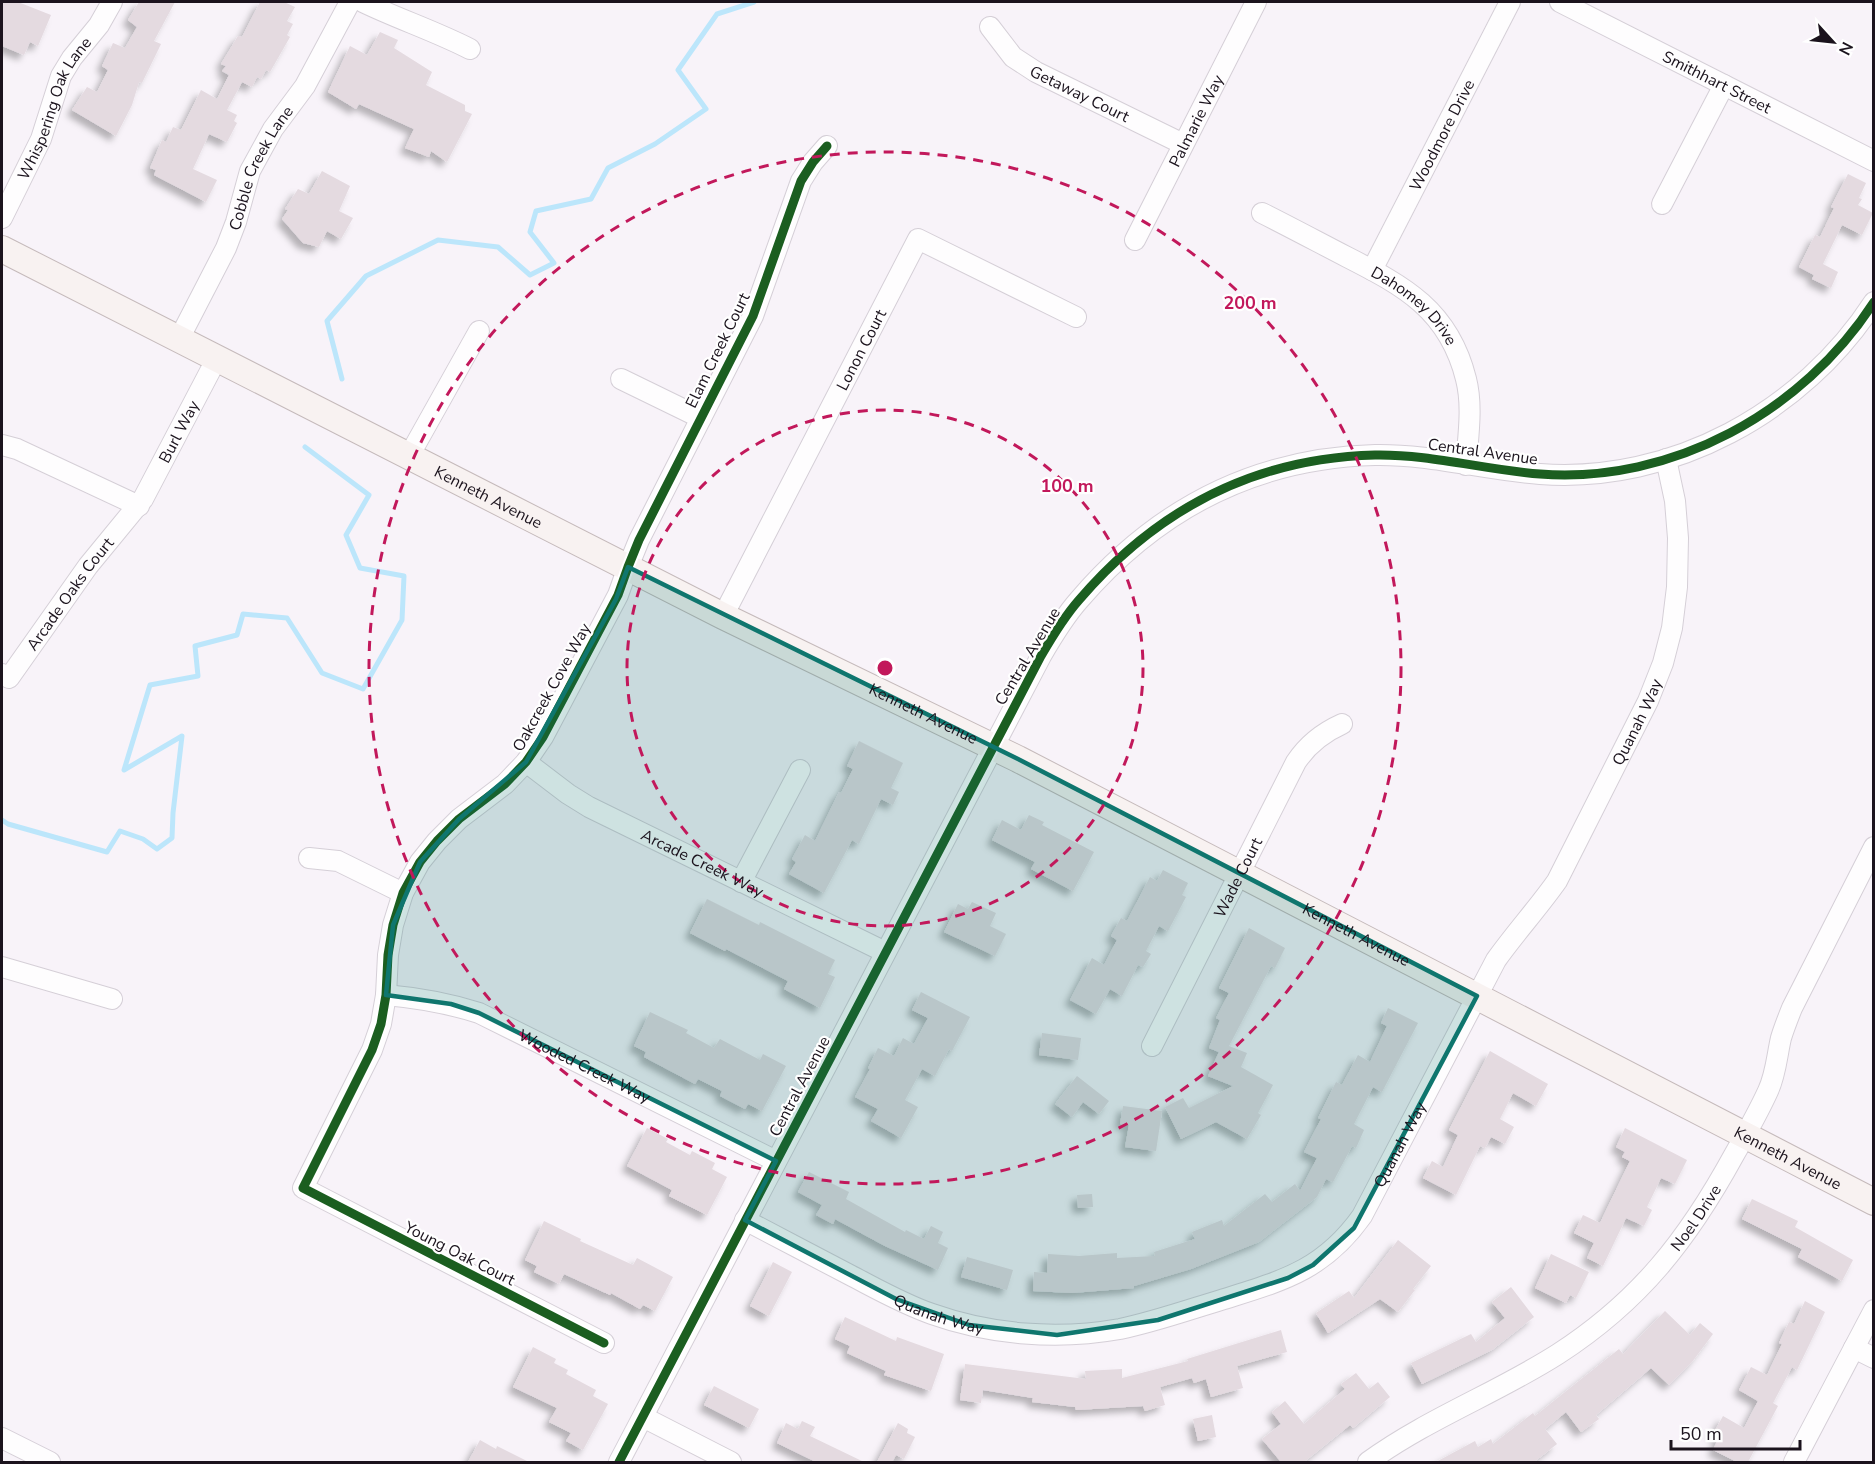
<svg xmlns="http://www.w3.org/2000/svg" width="1875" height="1464" font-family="'Nunito Sans',sans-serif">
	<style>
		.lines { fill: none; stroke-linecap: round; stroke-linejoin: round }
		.stream { stroke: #bce6fb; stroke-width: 5 }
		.building { fill: #e4dae0; filter: url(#shadow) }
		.minor-casing { stroke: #d5cfd7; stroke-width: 22 }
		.major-casing { stroke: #c5babb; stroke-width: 28 }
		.minor { stroke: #fefdfe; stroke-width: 20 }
		.major { stroke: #f8f2f1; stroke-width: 26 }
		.cycleway-casing { stroke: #fff; stroke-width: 13 }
		.cycleway { stroke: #1b5e20; stroke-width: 9 }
		.marked { fill: #0f766e; fill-opacity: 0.2; stroke: #0f766e; stroke-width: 4.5; stroke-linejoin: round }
		.ring { fill: none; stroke: #c2185b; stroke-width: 3; stroke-dasharray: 10 8 }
		.labels { text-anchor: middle; stroke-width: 4.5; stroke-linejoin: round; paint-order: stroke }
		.street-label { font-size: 16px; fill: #1b131d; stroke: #fff }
		.centre { fill: #c2185b; stroke: #fff; stroke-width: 3 }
		.ring-label { font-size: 18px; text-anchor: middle; font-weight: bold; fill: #c2185b; stroke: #fff; stroke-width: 4.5; stroke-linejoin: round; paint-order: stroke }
	</style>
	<defs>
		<filter id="shadow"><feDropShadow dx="-5.5" dy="5.5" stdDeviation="3" flood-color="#0004"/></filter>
	</defs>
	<rect width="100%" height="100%" fill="#f8f3f9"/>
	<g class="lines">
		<!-- stream -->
		<path class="stream" d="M342 379 327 321 366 276 438 240 498 247 530 275 554 263 530 232 536 211 591 199 608 168 655 144 706 109 678 70 717 14 754 2
			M2 820 8 824 107 852 120 831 143 839 157 849 172 838 173 813 182 736 124 770 150 685 198 676 195 646 237 635 243 614 287 618 322 673 363 689 402 620 404 576 360 568 346 535 369 495 305 447"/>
	</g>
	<!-- building -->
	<path class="building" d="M2 2H18L51 15 38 46 30 42 24 55 2 46Z
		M139 2H175L154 41 161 44 142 83 139 82 132 105 116 136 72 110 87 87 97 92 108 70 102 66 113 43 125 48 137 27 128 20Z
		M260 2H284L295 7 287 21 293 24 287 35 290 37 270 72 266 70 261 79 257 77 252 87 242 82 227 110 237 115 234 121 237 123 227 142 209 134 193 169 217 180 206 202 154 175 156 170 150 168 162 140 166 142 173 127 181 130 201 90 217 99 229 75 222 71 226 66 221 64 238 36 242 37Z
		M380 32 398 40 394 48 432 72 426 85 465 105V111L472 114 447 162 431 151 429 157 405 148 414 129 359 104 356 109 328 92 350 46 367 55Z
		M322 171 350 186 339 211 353 218 341 239 327 231 319 247 303 243 282 219 288 210 285 209 298 189 309 194Z
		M1848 174 1866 183 1859 198 1862 199 1858 205 1873 213 1862 235 1842 225 1823 264 1838 272 1831 288 1812 279 1814 275 1799 267 1815 235 1820 237 1834 208 1831 207Z
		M859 741 903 763 891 788 899 792 893 805 881 799 859 844 852 840 824 893 789 874 796 862 792 859 805 835 815 841 839 792 841 793 853 769 847 766Z
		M1029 815 1044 822 1042 825 1094 852 1073 891 1031 869 1035 862 992 840 1002 820 1021 830Z
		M1163 870 1188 883 1182 895 1186 897 1168 931 1159 926 1146 951 1151 954 1143 967 1138 965 1122 996 1110 989 1096 1014 1070 1000 1092 958 1104 965 1117 940 1111 936 1121 918 1127 921 1150 877 1157 881Z
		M707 899 759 925 760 922 835 960 828 974 835 977 820 1008 784 989 788 981 726 949 725 951 690 933Z
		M972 902 996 913 990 926 1006 934 995 956 944 932 958 904 968 909Z
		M1249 928 1285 948 1275 968 1271 966 1229 1046 1247 1053 1241 1067 1273 1085 1258 1113 1261 1115 1247 1139 1216 1122 1181 1139 1165 1107 1183 1098 1189 1108 1233 1086 1208 1076 1219 1052 1209 1048 1220 1020 1216 1018 1229 993 1219 988Z
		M921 992 970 1017 952 1051 949 1049 935 1076 922 1069 905 1100 918 1107 901 1138 871 1121 878 1109 855 1097 870 1069 868 1068 878 1048 894 1056 903 1038 914 1044 928 1018 912 1010Z
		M1388 1008 1418 1023 1382 1092 1373 1087 1354 1124 1364 1130 1356 1148 1352 1146 1333 1182 1326 1179 1317 1197 1259 1242 1191 1269 1134 1286V1288L1072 1293 1033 1291 1034 1272 1047 1273 1048 1254 1079 1256 1117 1253V1258L1155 1256 1154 1252 1195 1239 1192 1232 1222 1220 1224 1226 1265 1194 1272 1202 1295 1184 1300 1191 1317 1158 1304 1152 1321 1119 1318 1118 1336 1082 1342 1085 1358 1055 1370 1062 1387 1026 1381 1023Z
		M650 1012 688 1030 686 1033 714 1048 720 1039 760 1060 763 1054 786 1066 762 1111 748 1104 745 1109 720 1096 722 1091 698 1079 695 1084 644 1057 646 1052 634 1046Z
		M1042 1033 1081 1038 1078 1060 1039 1055Z
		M1490 1051 1548 1084 1536 1106 1513 1093 1500 1119 1514 1127 1505 1144 1491 1137 1485 1148 1480 1146 1456 1195 1423 1178 1432 1161 1443 1167 1458 1135 1449 1130Z
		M1077 1076 1109 1101 1099 1114 1083 1102 1072 1117 1055 1104Z
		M1123 1106 1162 1111 1156 1151 1125 1147 1129 1125 1120 1124Z
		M647 1128 668 1139 666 1142 690 1155 692 1151 715 1163 712 1169 727 1177 707 1215 669 1196 672 1190 627 1166Z
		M1625 1128 1687 1160 1675 1184 1661 1178 1647 1207 1652 1210 1644 1226 1626 1218 1603 1266 1587 1258 1594 1243 1574 1233 1583 1215 1600 1223 1630 1161 1622 1157 1625 1152 1616 1147Z
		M809 1172 849 1192 846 1199 905 1232 906 1230 924 1239 931 1226 943 1232 938 1243 948 1248 938 1270 885 1246 835 1219 833 1224 816 1215 822 1205 798 1192Z
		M1092 1194 1093 1207 1078 1208 1077 1195Z
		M1752 1199 1798 1221 1795 1227 1853 1260 1842 1281 1798 1257 1802 1249 1742 1219Z
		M544 1221 581 1239 580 1241 633 1265 637 1258 673 1277 655 1311 643 1305 640 1309 611 1293 610 1295 564 1274 559 1284 534 1272 537 1266 525 1260Z
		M1398 1240 1431 1266 1413 1289 1415 1290 1398 1312 1380 1299 1328 1333 1316 1313 1349 1291 1354 1298Z
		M1551 1254 1589 1272 1576 1298 1570 1295 1566 1303 1535 1288Z
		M967 1257 1013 1270 1007 1290 961 1277Z
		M773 1262 792 1272 769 1316 750 1306Z
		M1511 1287 1534 1317 1492 1350 1422 1384 1411 1363 1471 1334 1476 1342 1505 1318 1492 1302Z
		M1805 1301 1825 1312 1797 1370 1792 1367 1773 1403 1778 1406 1748 1462H1737L1713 1450 1719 1437 1713 1434 1723 1416 1744 1428 1758 1401 1739 1390 1751 1367 1767 1375 1782 1344 1779 1343 1789 1322 1794 1324Z
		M1665 1311 1690 1335 1700 1323 1713 1334 1692 1362 1669 1385 1651 1368 1596 1415 1599 1419 1581 1432 1566 1412 1545 1429 1557 1444 1534 1462H1436L1475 1441 1478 1447 1491 1439 1493 1444 1533 1413 1535 1416 1619 1349 1623 1354Z
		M845 1317 896 1341 897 1337 944 1354 931 1391 884 1375 886 1371 847 1353 850 1346 835 1339Z
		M1281 1330 1287 1352 1237 1366 1243 1388 1211 1397 1206 1379 1194 1383 1192 1378 1160 1387 1165 1405 1145 1411 1143 1406 1076 1410 1075 1407 1032 1402 1033 1398 983 1390 981 1403 960 1400 965 1364 1086 1379 1085 1371 1122 1369V1378L1188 1361 1187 1359Z
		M533 1347 556 1359 554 1363 568 1370 566 1374 596 1390 593 1396 608 1404 583 1450 566 1441 571 1433 549 1422 557 1408 513 1387Z
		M1356 1373 1369 1389 1378 1382 1390 1397 1353 1428 1350 1425 1304 1462H1281L1262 1439 1281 1424 1272 1412 1285 1401 1304 1424 1345 1389 1341 1384Z
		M714 1386 759 1409 749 1428 704 1405Z
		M1212 1415 1216 1437 1198 1441 1193 1419Z
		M802 1421 815 1427 810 1436 864 1462H816L777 1443 786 1423 798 1429Z
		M898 1423 908 1429 907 1433 915 1437 904 1459 896 1455 892 1462H877Z
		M480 1440 496 1449 497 1446 529 1462H468Z"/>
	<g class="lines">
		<!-- minor casing -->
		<g class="minor-casing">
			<g id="minor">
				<path d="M363 2C398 19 435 31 470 49"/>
				<path id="s1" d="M1560 2 1874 161"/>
				<path id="s2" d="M990 27 1013 57 1036 72 1183 144"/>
				<path d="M1662 204 1724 85"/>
				<path id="s3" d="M1262 213C1290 227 1318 242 1347 257 1404 286 1449 310 1466 379 1473 406 1468 437 1466 465"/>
				<path id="s4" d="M2 218 41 139 61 76 72 58 99 25 112 2"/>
				<path id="s5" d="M1135 240 1256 2"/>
				<path id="s6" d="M1372 270 1510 2"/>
				<path id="s7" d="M179 339 226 248 236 222 250 171 273 129 305 86 350 2"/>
				<path d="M621 379 701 418"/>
				<path d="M2 445 17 449 139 506"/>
				<path d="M409 456 479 331"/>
				<path id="s8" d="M723 616 918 239 1076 317"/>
				<path id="s9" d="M2 674 9 678 88 566 143 499 217 358"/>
				<path id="s10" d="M526 762 568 794 589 807 885 952"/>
				<path d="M309 858 338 861 403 893"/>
				<path d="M741 882 800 770"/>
				<path d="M2 967 112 999"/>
				<path id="s11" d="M386 995C419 998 448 1003 479 1013L776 1161"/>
				<path id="s12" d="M1152 1046 1296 762C1308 744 1322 733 1342 724"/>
				<path id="s13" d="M745 1220C780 1238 815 1257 850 1275 877 1289 903 1304 932 1314 991 1335 1058 1340 1120 1329 1154 1322 1188 1310 1221 1300 1281 1281 1323 1271 1362 1216L1496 960C1516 932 1538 908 1557 881L1648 701 1663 663 1672 628 1677 587 1678 538 1675 501 1666 459"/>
				<path d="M604 1343 303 1188 372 1050 381 1024 386 995 388 955 393 925 403 893 420 862 437 841 459 819 505 784 526 762 543 737 618 595 628 567 639 540 753 316 801 181 813 162 827 146"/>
				<path d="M1854 1348 1874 1358"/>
				<path d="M643 1417 731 1462"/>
				<path d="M2 1438 50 1462"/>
				<path d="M619 1462 1041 656C1052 637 1064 617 1079 600 1157 509 1255 458 1375 455 1430 454 1485 470 1540 474 1672 484 1803 412 1874 302"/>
				<path id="s14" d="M1368 1462C1427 1419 1497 1393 1558 1354 1640 1301 1688 1239 1734 1155 1746 1134 1758 1113 1768 1091 1776 1074 1777 1055 1781 1038 1784 1028 1788 1018 1792 1008L1874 847"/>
				<path d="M1794 1462 1874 1310"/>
			</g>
		</g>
		<!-- major casing -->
		<g class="major-casing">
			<g id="major">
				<path id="s15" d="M2 249 723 616 1018 759 1874 1202"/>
			</g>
		</g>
		<!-- minor -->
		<use href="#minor" class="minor"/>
		<!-- major -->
		<use href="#major" class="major"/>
		<!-- cycleway casing -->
		<g class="cycleway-casing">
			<path id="cycleway" d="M604 1343 303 1188 372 1050 381 1024 386 995 388 955 393 925 403 893 420 862 437 841 459 819 505 784 526 762 543 737 618 595 628 567 639 540 753 316 801 181 813 162 827 146
				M619 1462 1041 656C1052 637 1064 617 1079 600 1157 509 1255 458 1375 455 1430 454 1485 470 1540 474 1672 484 1803 412 1874 302"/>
		</g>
		<!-- cycleway -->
		<use href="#cycleway" class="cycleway"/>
	</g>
	<!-- marked area -->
	<path class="marked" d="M628 567 1018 759 1477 996 1354 1228 1313 1265 1288 1278 1158 1320 1057 1335 969 1325 896 1299 745 1220 776 1161 479 1013 451 1004 386 995 393 925 420 862 459 819 526 762 616 599Z"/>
	<!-- distance rings -->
	<g class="ring">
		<circle cx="885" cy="668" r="258"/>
		<circle cx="885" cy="668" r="516"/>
	</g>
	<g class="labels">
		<!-- street labels -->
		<g class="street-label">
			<text dy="6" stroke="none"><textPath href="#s1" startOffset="176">Smithhart Street</textPath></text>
			<text dy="6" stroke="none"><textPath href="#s2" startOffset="114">Getaway Court</textPath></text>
			<text dy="6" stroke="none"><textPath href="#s4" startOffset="122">Whispering Oak Lane</textPath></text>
			<text dy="6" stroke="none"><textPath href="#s5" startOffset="134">Palmarie Way</textPath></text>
			<text dy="6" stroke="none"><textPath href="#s6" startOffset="152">Woodmore Drive</textPath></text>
			<text dy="6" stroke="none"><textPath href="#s7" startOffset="190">Cobble Creek Lane</textPath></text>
			<text dy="6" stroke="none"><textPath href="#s3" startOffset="180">Dahomey Drive</textPath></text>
			<text dy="6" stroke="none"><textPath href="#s8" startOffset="300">Lonon Court</textPath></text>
			<text transform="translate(717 350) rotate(-64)" y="6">Elam Creek Court</text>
			<text dy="6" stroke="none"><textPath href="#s9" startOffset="308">Burl Way</textPath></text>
			<text transform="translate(1483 451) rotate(8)" y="6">Central Avenue</text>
			<text dy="6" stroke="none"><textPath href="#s15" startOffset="546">Kenneth Avenue</textPath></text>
			<text dy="6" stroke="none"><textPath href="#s9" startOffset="112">Arcade Oaks Court</textPath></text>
			<text transform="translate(1027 656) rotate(-59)" y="6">Central Avenue</text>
			<text transform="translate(551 687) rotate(-61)" y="6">Oakcreek Cove Way</text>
			<text dy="6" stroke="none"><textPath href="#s15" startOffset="1032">Kenneth Avenue</textPath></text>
			<text dy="6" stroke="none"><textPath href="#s13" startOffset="1240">Quanah Way</textPath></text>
			<text dy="6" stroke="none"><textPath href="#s10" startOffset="204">Arcade Creek Way</textPath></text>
			<text dy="6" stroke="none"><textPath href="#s12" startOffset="189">Wade Court</textPath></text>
			<text dy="6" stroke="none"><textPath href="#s15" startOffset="1518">Kenneth Avenue</textPath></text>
			<text dy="6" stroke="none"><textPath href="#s11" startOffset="213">Wooded Creek Way</textPath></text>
			<text transform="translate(799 1086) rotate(-62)" y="6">Central Avenue</text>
			<text dy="6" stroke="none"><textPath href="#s13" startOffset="754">Quanah Way</textPath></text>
			<text dy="6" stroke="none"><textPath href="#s15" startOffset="2004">Kenneth Avenue</textPath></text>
			<text dy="6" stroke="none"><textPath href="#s14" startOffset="414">Noel Drive</textPath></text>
			<text transform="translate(460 1253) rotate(27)" y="6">Young Oak Court</text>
			<text dy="6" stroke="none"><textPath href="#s13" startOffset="216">Quanah Way</textPath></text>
		</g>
	</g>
	<circle cx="885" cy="668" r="9" class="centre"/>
	<g class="ring-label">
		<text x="1250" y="309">200 m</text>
		<text x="1067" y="492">100 m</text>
	</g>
	<!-- border -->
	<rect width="1875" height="1464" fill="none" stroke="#1b131d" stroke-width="6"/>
	<!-- north arrow -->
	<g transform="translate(1833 42) rotate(117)" stroke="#ffffff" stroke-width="4.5" paint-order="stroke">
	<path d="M0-4.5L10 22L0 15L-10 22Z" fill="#1b131d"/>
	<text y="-9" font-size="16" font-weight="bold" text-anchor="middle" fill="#1b131d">N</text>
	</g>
	<!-- scale -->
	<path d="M1671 1440v9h129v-9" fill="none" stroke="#1b131d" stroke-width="3"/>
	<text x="1680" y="1440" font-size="18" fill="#1b131d" stroke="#ffffff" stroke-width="4.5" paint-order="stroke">50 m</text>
</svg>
